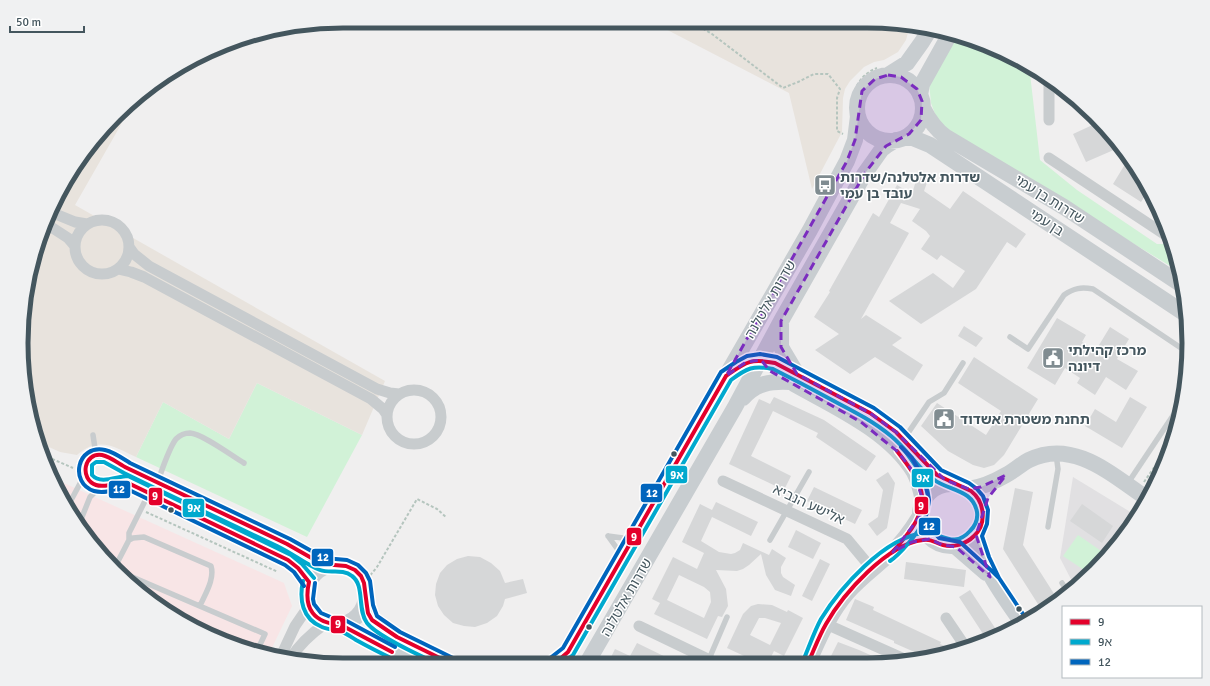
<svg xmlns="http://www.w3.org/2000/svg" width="1210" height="686" font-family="Signika,'Noto Sans Hebrew',sans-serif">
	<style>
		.education { fill: #e1e0e2 }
		.medical { fill: #f8e5e6 }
		.green { fill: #d1f2d7 }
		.sand { fill: #e8e3dd }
		.building { fill: #d6d7d8; fill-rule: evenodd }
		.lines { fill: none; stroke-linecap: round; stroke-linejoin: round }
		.path { stroke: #b5c5be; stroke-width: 2; stroke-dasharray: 3 2; stroke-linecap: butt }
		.lane { stroke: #c8ccce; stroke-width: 5.5 }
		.street { stroke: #c8ccce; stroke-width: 11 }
		.secondary { stroke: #c8cdd0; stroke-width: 16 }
		.bus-1-casing { stroke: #fff; stroke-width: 7 }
		.bus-2-casing { stroke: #fff; stroke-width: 7 }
		.bus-3-casing { stroke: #fff; stroke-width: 7 }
		.bus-1 { stroke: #e4002b; stroke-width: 4 }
		.bus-2 { stroke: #00a9ce; stroke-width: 4 }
		.bus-3 { stroke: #0065bd; stroke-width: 4 }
		.marked { fill: #7b2cbf; fill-opacity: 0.2; stroke: #7b2cbf; stroke-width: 3; stroke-dasharray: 8 5; stroke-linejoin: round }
		.bus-dot { fill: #44565e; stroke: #fff; stroke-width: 1.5 }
		.labels { text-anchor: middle; stroke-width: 3; stroke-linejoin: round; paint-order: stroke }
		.poi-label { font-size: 14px; font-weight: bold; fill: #44565e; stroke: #fff; text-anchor: start }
		.street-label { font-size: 14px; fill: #44565e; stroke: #fff }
		.rim { fill: none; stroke: #44565e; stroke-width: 5 }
		.line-badge { stroke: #fff; stroke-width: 1.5 }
		.badge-label { font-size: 11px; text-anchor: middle; font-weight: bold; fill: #fff }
	</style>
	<rect width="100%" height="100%" fill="#f0efef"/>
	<!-- education -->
	<path class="education" d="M1073 477 1137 516 1095 571 1075 587 1060 558Z"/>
	<!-- medical -->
	<path class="medical" d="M53 478 284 583 292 606 269 654 240 648 182 622 101 555Z"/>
	<!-- green -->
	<path class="green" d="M958 35 1029 65 1040 160 1077 190 1157 244H1172L1178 260 1180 272 954 134 938 122 931 103 929 83Z
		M257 383 362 435 307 537 136 457 163 402 229 439Z
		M1078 535 1107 555 1095 571 1090 574 1063 556Z"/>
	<!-- sand -->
	<path class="sand" d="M650 21 888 22 910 25 906 40 898 52 884 60 874 62 864 67 850 81 845 89 843 98 842 132 812 189 789 93Z
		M135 100 75 205 385 381 362 435 257 383 229 439 163 402 136 457C114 447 99 436 77 455L60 452 40 443 22 364 32 259 75 164Z"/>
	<!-- building -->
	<path class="building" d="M1099 122 1109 133 1116 149 1086 162 1073 134Z
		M1127 161 1133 165 1149 190 1141 202 1113 184Z
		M918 174 929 177 924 191 950 209 963 191 1026 234 1016 248 1007 242 976 289 921 324 889 301 933 273 953 288 965 271 941 255 937 260 921 249 930 236 926 231 912 221 920 209 901 203 890 223 909 233 861 319 866 315 902 338 892 345 923 365 913 381 875 357 850 374 815 350 839 334 814 317 830 292 829 291 873 213 879 217 897 185 912 194Z
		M1057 318 1086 335 1082 342 1096 350 1110 327 1129 339 1117 359 1138 371 1126 390 1106 377 1095 395 1077 383 1080 378 1065 368 1055 385 1027 368Z
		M964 326 983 338 976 347 958 336Z
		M974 357 1038 399 1004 455 994 465 984 468 973 465 948 451 921 426 937 403 986 435 1001 411 958 383Z
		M774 397 824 420 876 456 866 471 816 437 818 433 773 411 751 456 791 476 784 490 729 464 759 399 770 404Z
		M1130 397 1147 407 1122 448 1085 426 1095 409 1116 422Z
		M888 472 895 483 887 528 877 536 868 524 878 517 883 490 876 480Z
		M814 487 862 510 855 524 807 501Z
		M1015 488 1033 492 1023 545 1058 600 1043 612 1003 549Z
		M716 502 758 522 751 536 712 517 701 541 719 552 731 554 735 553 740 550 743 543 769 555 772 549 786 558 781 567V573L783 577 795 585 791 596 775 590 766 575 761 554 749 565 743 569 737 571 716 570 726 589 728 606 722 617 718 616 707 639 654 614 660 603 652 599 673 557 697 569 704 553 682 542 700 504 712 510ZM679 575 704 587 710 592 711 602 704 618 667 600Z
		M1082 504 1113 526 1102 543 1070 521Z
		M796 530 821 543 813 559 788 547Z
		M468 556 480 557 491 563 500 571 505 583 523 579 527 593 505 599 503 606 497 616 487 623 475 627 464 626 453 623 444 615 438 606 435 595 436 584 440 573 447 565 457 559Z
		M820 559 830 564 812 601 802 596Z
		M906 562 966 570 964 587 904 579Z
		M970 590 999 634 987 640 959 597Z
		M855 599 874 607 873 610 941 642 940 644 957 651 928 658 894 643V641L846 620Z
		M758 604 772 605 787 612 788 610 803 618 784 656 774 651 768 663H759L727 648 743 614 751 606ZM759 618H765L781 623 770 645 750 635Z
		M838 642 859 650 886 662 840 663 830 658Z
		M637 643 678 663H608L615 649 630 656Z"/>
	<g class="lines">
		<!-- path -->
		<path class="path" d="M690 21 712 34 783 88 798 82 814 74H828L840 89 837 98V131L843 134
			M853 105C852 89 861 74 877 68
			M1170 444 1174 439
			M43 455 73 468
			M1144 482 1162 456
			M146 512 278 572
			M364 583 377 567 417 499 437 509 446 517"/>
		<!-- lane -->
		<path class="lane" d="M1010 337 1028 349 1064 295C1074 288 1081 287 1093 289L1187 352
			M93 435 96 455
			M904 439 929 402 944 393 963 363
			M1166 450 1169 452
			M158 481C162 470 169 448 176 439 180 435 185 433 190 433 203 434 232 456 244 463
			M1128 483 1182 402
			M69 504 83 478
			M80 522 90 497 99 488
			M1048 527 1058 469 1056 454
			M608 536 621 554
			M608 536 630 539
			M129 540V533L148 495
			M770 540 809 472
			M115 567 129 540 133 538 144 537 211 566C215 579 205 594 200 606
			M123 573 265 634 257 651
			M1062 583 1068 592
			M709 659 727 617"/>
		<!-- street -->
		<path class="street" d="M1049 79V120
			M1049 158 1170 238
			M53 213 75 222 87 224
			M75 247a27 27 0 1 1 54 0a27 27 0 1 1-54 0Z
			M48 225 68 238 74 245
			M129 247 134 254 149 266 377 389 390 393 399 394
			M118 269 131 272 144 277 371 399 383 409 387 415
			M387 417a27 27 0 1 1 54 0a27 27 0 1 1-54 0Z
			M723 481 847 539 872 569
			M946 618 967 649
			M826 624 911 662
			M639 626 716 663
			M281 656 295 626 308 607
			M291 658C300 643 312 633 326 623"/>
		<!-- secondary -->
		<path class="secondary" d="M888 75 907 63 922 42 930 29
			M857 108a33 33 0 1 1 66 0a33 33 0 1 1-66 0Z
			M920 95 922 84 951 32
			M923 108C929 120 935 129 946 137L1064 207 1182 285
			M904 138H913L930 145 1187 315
			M781 324V347L797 374
			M751 360H761L775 363 870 413 896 432 937 475 955 484
			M794 384C835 407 889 431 914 472 919 481 921 491 923 501
			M743 398C756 383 771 381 790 382
			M920 515a31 31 0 1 1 62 0a31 31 0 1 1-62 0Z
			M969 489C982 487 994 482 1006 475 1014 471 1021 464 1029 460 1074 438 1113 476 1148 499
			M976 535C982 569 1003 595 1022 623
			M956 547 986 573
			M306 595a30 30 0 1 1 60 0a30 30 0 1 1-60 0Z
			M309 582 298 568 288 560 126 482C116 483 104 488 95 485 79 480 83 454 99 455 109 455 119 464 127 468L287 544 322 564 328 566
			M367 599C368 606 368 614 372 620 381 631 437 657 452 664
			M341 625 416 664
			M561 663 810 230 847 161 855 140 858 116
			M587 663 735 407 781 321 865 173 882 149 886 146 896 140
			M808 663C819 639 829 614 847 593 860 578 877 566 892 552 903 542 912 529 920 516"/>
		<!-- bus-1 casing -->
		<g class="bus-1-casing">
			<path id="bus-1" d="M887 556C895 551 900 543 906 536 935 501 921 482 897 451
				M309 582 298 568 288 560 126 482C117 483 105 488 96 485 79 479 84 452 102 455 111 457 119 464 127 468L287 544 322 564 346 566 355 570 361 576 364 583 367 606 368 613 372 620 397 637 452 664
				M309 582C303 609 314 623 341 625L392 652
				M554 664 568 652 726 376C746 362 750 358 775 363L870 413 896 432 937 475 971 491C985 502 987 524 974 536 966 544 954 548 943 545 935 543 931 538 923 540 887 544 843 594 826 624 819 636 814 650 808 663"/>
		</g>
		<!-- bus-2 casing -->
		<g class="bus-2-casing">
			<path id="bus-2" d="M890 561C899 555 905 547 912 539 942 502 927 480 902 447
				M314 578 302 564 291 555 128 476C117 476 101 485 92 475V465L96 462H104L124 473C175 498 226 522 277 546 292 553 305 564 320 570 330 574 342 568 352 576 365 585 357 610 367 623 378 637 421 656 438 664
				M303 581C299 599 302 619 322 627 328 630 334 629 340 631 346 633 351 637 356 640 367 646 378 652 389 657
				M563 663 573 655 731 380C747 368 753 365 773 369 793 379 812 389 832 400 853 411 873 421 891 436 907 449 917 467 933 479 948 491 973 489 977 512 978 519 975 526 970 531 953 550 940 531 923 533 884 538 840 588 821 619 814 632 809 647 803 661"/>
		</g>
		<!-- bus-3 casing -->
		<g class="bus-3-casing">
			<path id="bus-3" d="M901 447 912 458 924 479 929 500 926 516 927 522 930 528 939 538 960 542 994 573 998 577
				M315 583 313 599 314 604 321 613 333 618 343 619 395 647
				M304 586 294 572 285 565 125 488C115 490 104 494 94 491 69 483 77 444 105 450 114 452 122 458 130 463L290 539 324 558 347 560 358 565 366 573 370 581 373 605 377 616 400 632 455 659
				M549 659 563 648 721 372 736 362 747 356 760 354 777 357 874 408 900 427 941 470 969 483 977 489 983 496 988 510 987 524 982 536 989 557 999 578 1027 620"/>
		</g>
		<!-- bus-1 -->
		<use href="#bus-1" class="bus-1"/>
		<!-- bus-2 -->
		<use href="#bus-2" class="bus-2"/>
		<!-- bus-3 -->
		<use href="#bus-3" class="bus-3"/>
	</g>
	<!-- marked area -->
	<path class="marked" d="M888 75 901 77 917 89 922 101 921 120 909 134 886 146 865 173 781 321V347L797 374 870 413 896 432 945 480 969 489 981 487 1006 475 988 498 976 535 990 577 956 547 942 545 930 539 912 542 893 552 920 516 923 501 914 473 898 452 861 422 770 371 761 360 746 362 726 376 847 161 855 140 862 91 875 79Z"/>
	<!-- icons -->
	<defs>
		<g id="bus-square" transform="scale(1.15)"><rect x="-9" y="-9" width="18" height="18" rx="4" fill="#808c91" stroke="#fff"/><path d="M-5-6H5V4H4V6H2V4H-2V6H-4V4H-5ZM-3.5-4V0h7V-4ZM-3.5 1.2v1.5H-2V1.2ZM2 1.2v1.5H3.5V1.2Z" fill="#fff"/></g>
		<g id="civic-square" transform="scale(1.15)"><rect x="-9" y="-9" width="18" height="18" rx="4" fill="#808c91" stroke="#fff"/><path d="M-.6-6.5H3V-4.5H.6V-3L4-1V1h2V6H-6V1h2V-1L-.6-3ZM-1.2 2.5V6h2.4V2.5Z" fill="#fff"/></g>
	</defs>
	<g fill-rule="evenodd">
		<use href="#bus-square" x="825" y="185"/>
		<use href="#civic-square" x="1053" y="358"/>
		<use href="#civic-square" x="944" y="419"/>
	</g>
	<!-- markers -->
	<g class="bus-dot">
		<circle cx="674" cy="454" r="3.5"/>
		<circle cx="171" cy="510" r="3.5"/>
		<circle cx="1019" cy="609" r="3.5"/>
		<circle cx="589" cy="627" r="3.5"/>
	</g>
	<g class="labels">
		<!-- poi labels -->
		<g class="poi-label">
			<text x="840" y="182">שדרות אלטלנה/שדרות<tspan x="840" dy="16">עובד בן עמי</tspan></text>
			<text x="1068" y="355">מרכז קהילתי<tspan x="1068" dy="16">דיונה</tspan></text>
			<text x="960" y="424">תחנת משטרת אשדוד</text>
		</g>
		<!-- street labels -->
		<g class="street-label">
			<text transform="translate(1050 199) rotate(32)" y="5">שדרות בן עמי</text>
			<text transform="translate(1047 222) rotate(33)" y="5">בן עמי</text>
			<text transform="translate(770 299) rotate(-60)" y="5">שדרות אלטלנה</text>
			<text transform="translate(809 504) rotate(25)" y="5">אלישע הנביא</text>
			<text transform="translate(626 597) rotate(-60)" y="5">שדרות אלטלנה</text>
		</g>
	</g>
	<!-- crop -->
	<path d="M0 0H1210V686H0ZM343 28H867A315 315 0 0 1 1182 343V343A315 315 0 0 1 867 658H343A315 315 0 0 1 28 343V343A315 315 0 0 1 343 28Z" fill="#f0f1f2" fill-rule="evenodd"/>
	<path class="rim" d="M343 28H867A315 315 0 0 1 1182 343V343A315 315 0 0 1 867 658H343A315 315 0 0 1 28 343V343A315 315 0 0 1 343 28Z"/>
	<g class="line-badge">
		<rect x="665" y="465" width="23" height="19" rx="4" fill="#00a9ce"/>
		<rect x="911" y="468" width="23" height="20" rx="4" fill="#00a9ce"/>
		<rect x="108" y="480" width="23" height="19" rx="4" fill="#0065bd"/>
		<rect x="640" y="483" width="23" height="20" rx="4" fill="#0065bd"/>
		<rect x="148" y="487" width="15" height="19" rx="4" fill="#e4002b"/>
		<rect x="914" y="496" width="15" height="19" rx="4" fill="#e4002b"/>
		<rect x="182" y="498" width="23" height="20" rx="4" fill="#00a9ce"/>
		<rect x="918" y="517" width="23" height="19" rx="4" fill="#0065bd"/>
		<rect x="626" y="527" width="16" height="19" rx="4" fill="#e4002b"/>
		<rect x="311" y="548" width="23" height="19" rx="4" fill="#0065bd"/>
		<rect x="330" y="615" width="16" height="19" rx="4" fill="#e4002b"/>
	</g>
	<g class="badge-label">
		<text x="677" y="479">9א</text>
		<text x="923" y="482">9א</text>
		<text x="119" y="493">12</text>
		<text x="652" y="497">12</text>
		<text x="155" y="500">9</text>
		<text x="921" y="510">9</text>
		<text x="194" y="512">9א</text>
		<text x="929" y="530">12</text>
		<text x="634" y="541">9</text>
		<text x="323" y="561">12</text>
		<text x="338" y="628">9</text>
	</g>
	<!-- legend -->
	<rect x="1062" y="606" width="140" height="72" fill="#ffffff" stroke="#b4bbbf"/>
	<rect x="1070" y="619" width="20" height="6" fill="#e4002b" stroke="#b4bbbf"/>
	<text x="1098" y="626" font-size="12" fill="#44565e">9</text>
	<rect x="1070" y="639" width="20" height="6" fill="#00a9ce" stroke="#b4bbbf"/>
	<text x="1098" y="646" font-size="12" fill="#44565e">9א</text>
	<rect x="1070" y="659" width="20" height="6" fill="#0065bd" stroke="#b4bbbf"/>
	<text x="1098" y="666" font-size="12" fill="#44565e">12</text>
	<!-- scale -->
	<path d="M10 26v6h74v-6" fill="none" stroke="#44565e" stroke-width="2"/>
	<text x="16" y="26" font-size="12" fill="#44565e" stroke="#ffffff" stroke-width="3" paint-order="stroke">50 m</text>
</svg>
